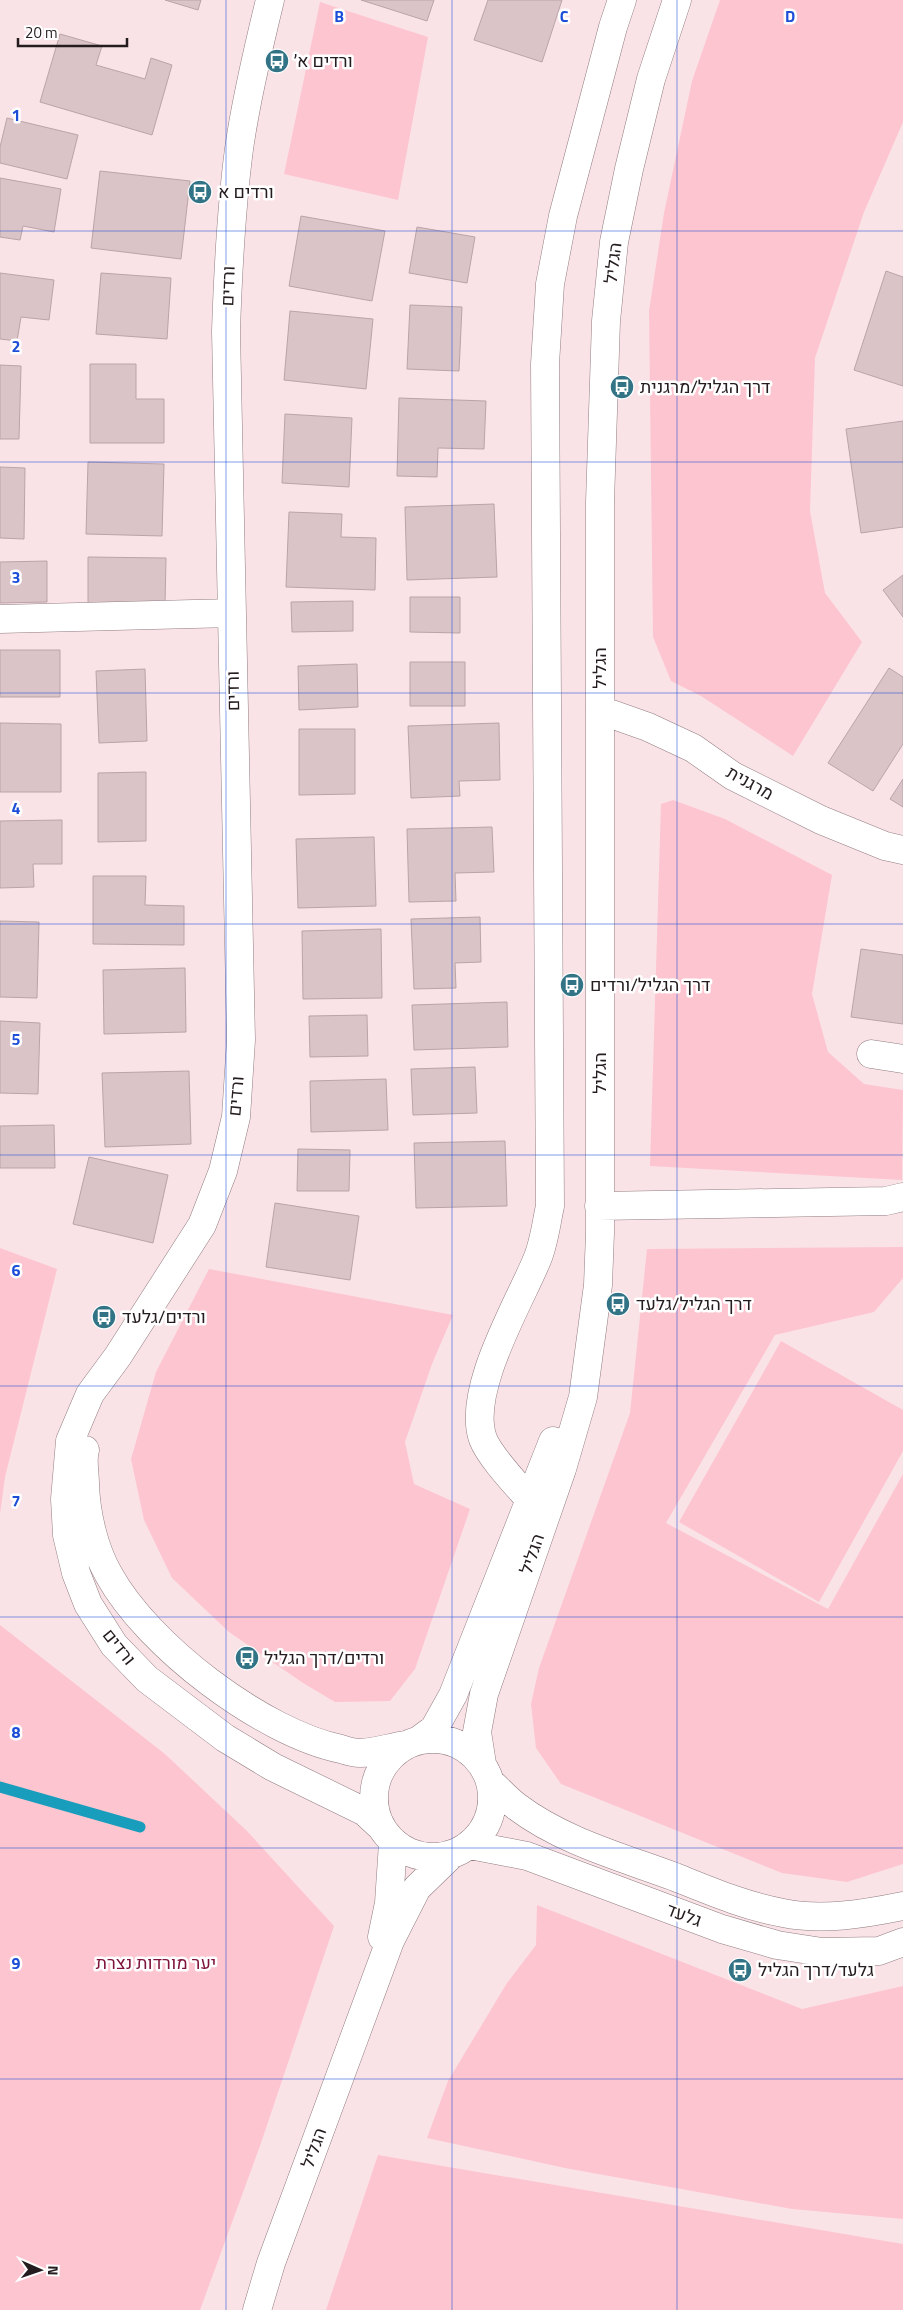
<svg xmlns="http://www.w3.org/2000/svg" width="903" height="2310" font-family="'Titillium Web',Heebo,sans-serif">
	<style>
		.green { fill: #fdc5d0 }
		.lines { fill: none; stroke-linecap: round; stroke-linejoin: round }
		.stream { stroke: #199dbd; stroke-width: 11 }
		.building { fill: #dbc4c8; stroke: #baa4a8 }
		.minor-casing { stroke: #927d81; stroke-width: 29 }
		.minor { stroke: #fff; stroke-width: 28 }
		.grid { fill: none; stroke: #1d4ed8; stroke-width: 1; stroke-opacity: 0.55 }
		.labels { text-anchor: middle; stroke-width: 5; stroke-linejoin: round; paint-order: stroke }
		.poi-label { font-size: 18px; fill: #241c1e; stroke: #fff; text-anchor: start }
		.street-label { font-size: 18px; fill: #241c1e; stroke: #fff }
		.park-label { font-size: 18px; fill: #7f133a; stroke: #fff }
		.grid-label { font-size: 16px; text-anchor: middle; font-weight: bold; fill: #1d4ed8; stroke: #fff; stroke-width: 5; stroke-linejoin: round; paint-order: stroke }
	</style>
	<rect width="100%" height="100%" fill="#fae3e7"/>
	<!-- green -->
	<path class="green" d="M720 0H903V122L864 212 815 358 810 511 825 593 862 642 793 756 701 696 671 681 653 637 649 311 664 213 692 81Z
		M320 2 428 37 398 200 284 174Z
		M673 800 725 819 832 875 812 994 828 1052 864 1084 903 1090 902 1180 650 1166 661 804Z
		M903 1247V1278L874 1312 775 1335 666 1523 828 1609 903 1474V1864L847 1882 782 1873 561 1784 536 1748 531 1704 539 1668 630 1413 647 1249Z
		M0 1248 57 1269 5 1477 0 1514Z
		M209 1269 453 1315 432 1364 405 1442 414 1484 470 1509 415 1669 390 1701 335 1702 303 1683 229 1632 172 1578 144 1520 131 1459 156 1372Z
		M781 1341 903 1410V1451L819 1602 679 1522Z
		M0 1625 165 1754 247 1831 334 1926 261 2143 200 2310H0Z
		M537 1905 802 2009 903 1986V2219L792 2209 565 2168 427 2138 448 2081 507 1983 536 1945Z
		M378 2155 903 2244V2310H326Z"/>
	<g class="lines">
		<!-- stream -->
		<path class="stream" d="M0 1787 140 1827"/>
	</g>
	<!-- building -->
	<path class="building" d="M165 0H201L198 10Z
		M361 0H434L427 21Z
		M488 0H562L542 62 474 40Z
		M60 34 102 46 96 65 145 79 151 58 172 65 152 135 40 102Z
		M7 118 78 135 67 179 0 163V147Z
		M100 171 190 181 181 259 91 248Z
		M0 178 61 189 54 232 23 226 20 240 0 237Z
		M301 216 385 231 372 301 289 286Z
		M417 227 475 237 467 283 409 273Z
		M886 271 903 277V386L854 370Z
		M0 273 54 280 49 320 21 317 17 341 0 339Z
		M101 273 171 278 167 339 96 334Z
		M410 305 462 307 459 371 407 369Z
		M290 311 373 319 366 389 284 380Z
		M90 364H136V399H164V443H90Z
		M0 365 21 366 19 439H0Z
		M399 398 486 401 484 449 438 448 437 477 397 476Z
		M285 414 352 418 349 487 282 483Z
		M903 421V527L861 533 846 429Z
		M88 462 164 464 162 536 86 534Z
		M0 467 25 468 24 539 0 538Z
		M494 504 497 577 407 580 405 507Z
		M289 512 342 514 341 537 376 538 375 590 286 587Z
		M88 557 166 558 165 604 88 603Z
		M47 561V602L0 603V562Z
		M903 575V617L883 590Z
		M410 597H460V633L410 632Z
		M353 601V631L292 632 291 602Z
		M0 650H60V697H0Z
		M410 662H465V706H410Z
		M357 664 358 707 299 710 298 666Z
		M889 668 903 677V744L873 791 828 763Z
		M145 669 147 741 99 743 96 671Z
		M0 723 61 724V792H0Z
		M499 723 500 780 459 781 460 796 411 798 408 726Z
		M299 729H355V794L299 795Z
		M146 772V841L98 842V773Z
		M903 779V807L890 799Z
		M62 820V864H33L34 887 0 888V821Z
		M492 827 494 872 455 873 456 901 409 902 407 829Z
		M374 837 376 906 298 908 296 839Z
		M93 876H146L145 905 184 906V945L93 944Z
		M480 917 481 962 455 963 456 988 414 989 411 919Z
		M0 921 39 922 37 998 0 997Z
		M381 929 382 998 303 999 302 931Z
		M861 949 903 955V1024L851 1017Z
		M185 968 186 1032 104 1034 103 970Z
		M507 1002 508 1047 414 1050 412 1005Z
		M367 1015 368 1056 310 1057 309 1016Z
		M0 1021 40 1023 38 1094 0 1093Z
		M475 1067 477 1113 413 1115 411 1069Z
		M189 1071 191 1144 105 1147 102 1073Z
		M386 1079 388 1130 311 1132 310 1081Z
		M54 1125 55 1168H0V1126Z
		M505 1141 507 1206 416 1208 414 1143Z
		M298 1149 350 1150 349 1191H297Z
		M89 1157 168 1175 153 1243 73 1224Z
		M275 1203 359 1216 350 1280 266 1267Z"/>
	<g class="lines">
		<!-- minor casing -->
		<g class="minor-casing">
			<path id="minor" d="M270 0C258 49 246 99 239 149 231 210 228 270 226 331L241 1040 236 1117 223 1171 202 1225 118 1356 90 1394 70 1441 65 1499 67 1535 76 1573 88 1604 114 1645 147 1679 225 1738 273 1767 365 1812 379 1825
				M0 619 232 613
				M600 710 648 727 693 748 733 776 821 820 885 846 903 850
				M871 1054 903 1059
				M599 1206 886 1201 903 1197
				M85 1450C82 1460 85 1473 85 1484 86 1514 94 1549 109 1575 148 1646 263 1733 341 1749 347 1751 354 1753 360 1753 374 1753 391 1747 405 1745
				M530 1500C517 1485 490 1457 483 1439 466 1392 518 1305 536 1262 544 1245 546 1224 550 1206L545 364 550 284 563 216 613 27 622 0
				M374 1798a59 59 0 1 1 118 0a59 59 0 1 1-118 0Z
				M419 1740 434 1729 453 1695 553 1441
				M482 1764 477 1732 484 1694 562 1469 583 1397 598 1285 600 1233V502L606 321 614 242 629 169 651 79 677 0
				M491 1783C499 1790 507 1799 516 1806 562 1841 621 1857 675 1877 710 1891 745 1906 783 1913 822 1921 864 1914 903 1906
				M470 1845 527 1856 722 1929 777 1945 822 1952 879 1951 903 1942
				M382 1937 389 1903 393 1843
				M257 2310 271 2263 390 1941 417 1888 451 1855"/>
		</g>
		<!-- minor -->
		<use href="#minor" class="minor"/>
	</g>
	<!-- grid -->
	<path class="grid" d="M226 0V2310M452 0V2310M677 0V2310M0 231H903M0 462H903M0 693H903M0 924H903M0 1155H903M0 1386H903M0 1617H903M0 1848H903M0 2079H903"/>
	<!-- icons -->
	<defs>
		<g id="bus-disc" transform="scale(1.25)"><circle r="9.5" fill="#327386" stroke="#fff"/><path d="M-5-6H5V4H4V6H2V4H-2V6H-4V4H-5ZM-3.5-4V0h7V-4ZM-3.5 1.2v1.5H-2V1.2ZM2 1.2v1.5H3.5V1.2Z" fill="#fff"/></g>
	</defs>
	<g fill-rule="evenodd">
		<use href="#bus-disc" x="277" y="61"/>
		<use href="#bus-disc" x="200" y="192"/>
		<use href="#bus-disc" x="622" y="387"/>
		<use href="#bus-disc" x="572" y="985"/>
		<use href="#bus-disc" x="618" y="1304"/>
		<use href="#bus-disc" x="104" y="1317"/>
		<use href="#bus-disc" x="247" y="1658"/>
		<use href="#bus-disc" x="740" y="1970"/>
	</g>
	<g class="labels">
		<!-- poi labels -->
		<g class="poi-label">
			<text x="294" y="67">ורדים א׳</text>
			<text x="218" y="198">ורדים א</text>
			<text x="640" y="393">דרך הגליל/מרגנית</text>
			<text x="590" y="991">דרך הגליל/ורדים</text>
			<text x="636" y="1310">דרך הגליל/גלעד</text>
			<text x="122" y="1323">ורדים/גלעד</text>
			<text x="264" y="1664">ורדים/דרך הגליל</text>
			<text x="758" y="1976">גלעד/דרך הגליל</text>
		</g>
		<!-- street labels -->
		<g class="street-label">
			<text transform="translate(613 263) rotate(-83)" y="6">הגליל</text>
			<text transform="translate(228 286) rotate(-88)" y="6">ורדים</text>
			<text transform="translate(600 668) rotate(-90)" y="6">הגליל</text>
			<text transform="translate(233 691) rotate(-91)" y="6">ורדים</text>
			<text transform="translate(750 783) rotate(29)" y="6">מרגנית</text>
			<text transform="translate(600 1073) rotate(-90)" y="6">הגליל</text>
			<text transform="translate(236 1096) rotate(-85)" y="6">ורדים</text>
			<text transform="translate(532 1554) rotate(-71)" y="6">הגליל</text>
			<text transform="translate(119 1647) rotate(51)" y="6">ורדים</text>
			<text transform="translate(684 1915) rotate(21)" y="6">גלעד</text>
			<text transform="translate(314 2148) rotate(-70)" y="6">הגליל</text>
		</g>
		<!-- park labels -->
		<g class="park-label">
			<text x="156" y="1969">יער מורדות נצרת</text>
		</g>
	</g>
	<g class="grid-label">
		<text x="339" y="22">B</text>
		<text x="564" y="22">C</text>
		<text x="790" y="22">D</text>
		<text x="16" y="121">1</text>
		<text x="16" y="352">2</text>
		<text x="16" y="583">3</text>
		<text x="16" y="814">4</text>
		<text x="16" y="1045">5</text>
		<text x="16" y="1276">6</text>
		<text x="16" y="1507">7</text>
		<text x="16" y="1738">8</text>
		<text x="16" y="1969">9</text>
	</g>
	<!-- north arrow -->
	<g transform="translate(40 2270) rotate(92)" stroke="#ffffff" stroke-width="4" paint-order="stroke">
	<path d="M0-4L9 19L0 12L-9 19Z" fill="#241c1e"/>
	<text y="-8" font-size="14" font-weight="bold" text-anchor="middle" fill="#241c1e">N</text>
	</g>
	<!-- scale -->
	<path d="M18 38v8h109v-8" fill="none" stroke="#241c1e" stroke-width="2.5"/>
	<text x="25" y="38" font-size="15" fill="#241c1e" stroke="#ffffff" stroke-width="4" paint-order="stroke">20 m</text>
</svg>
